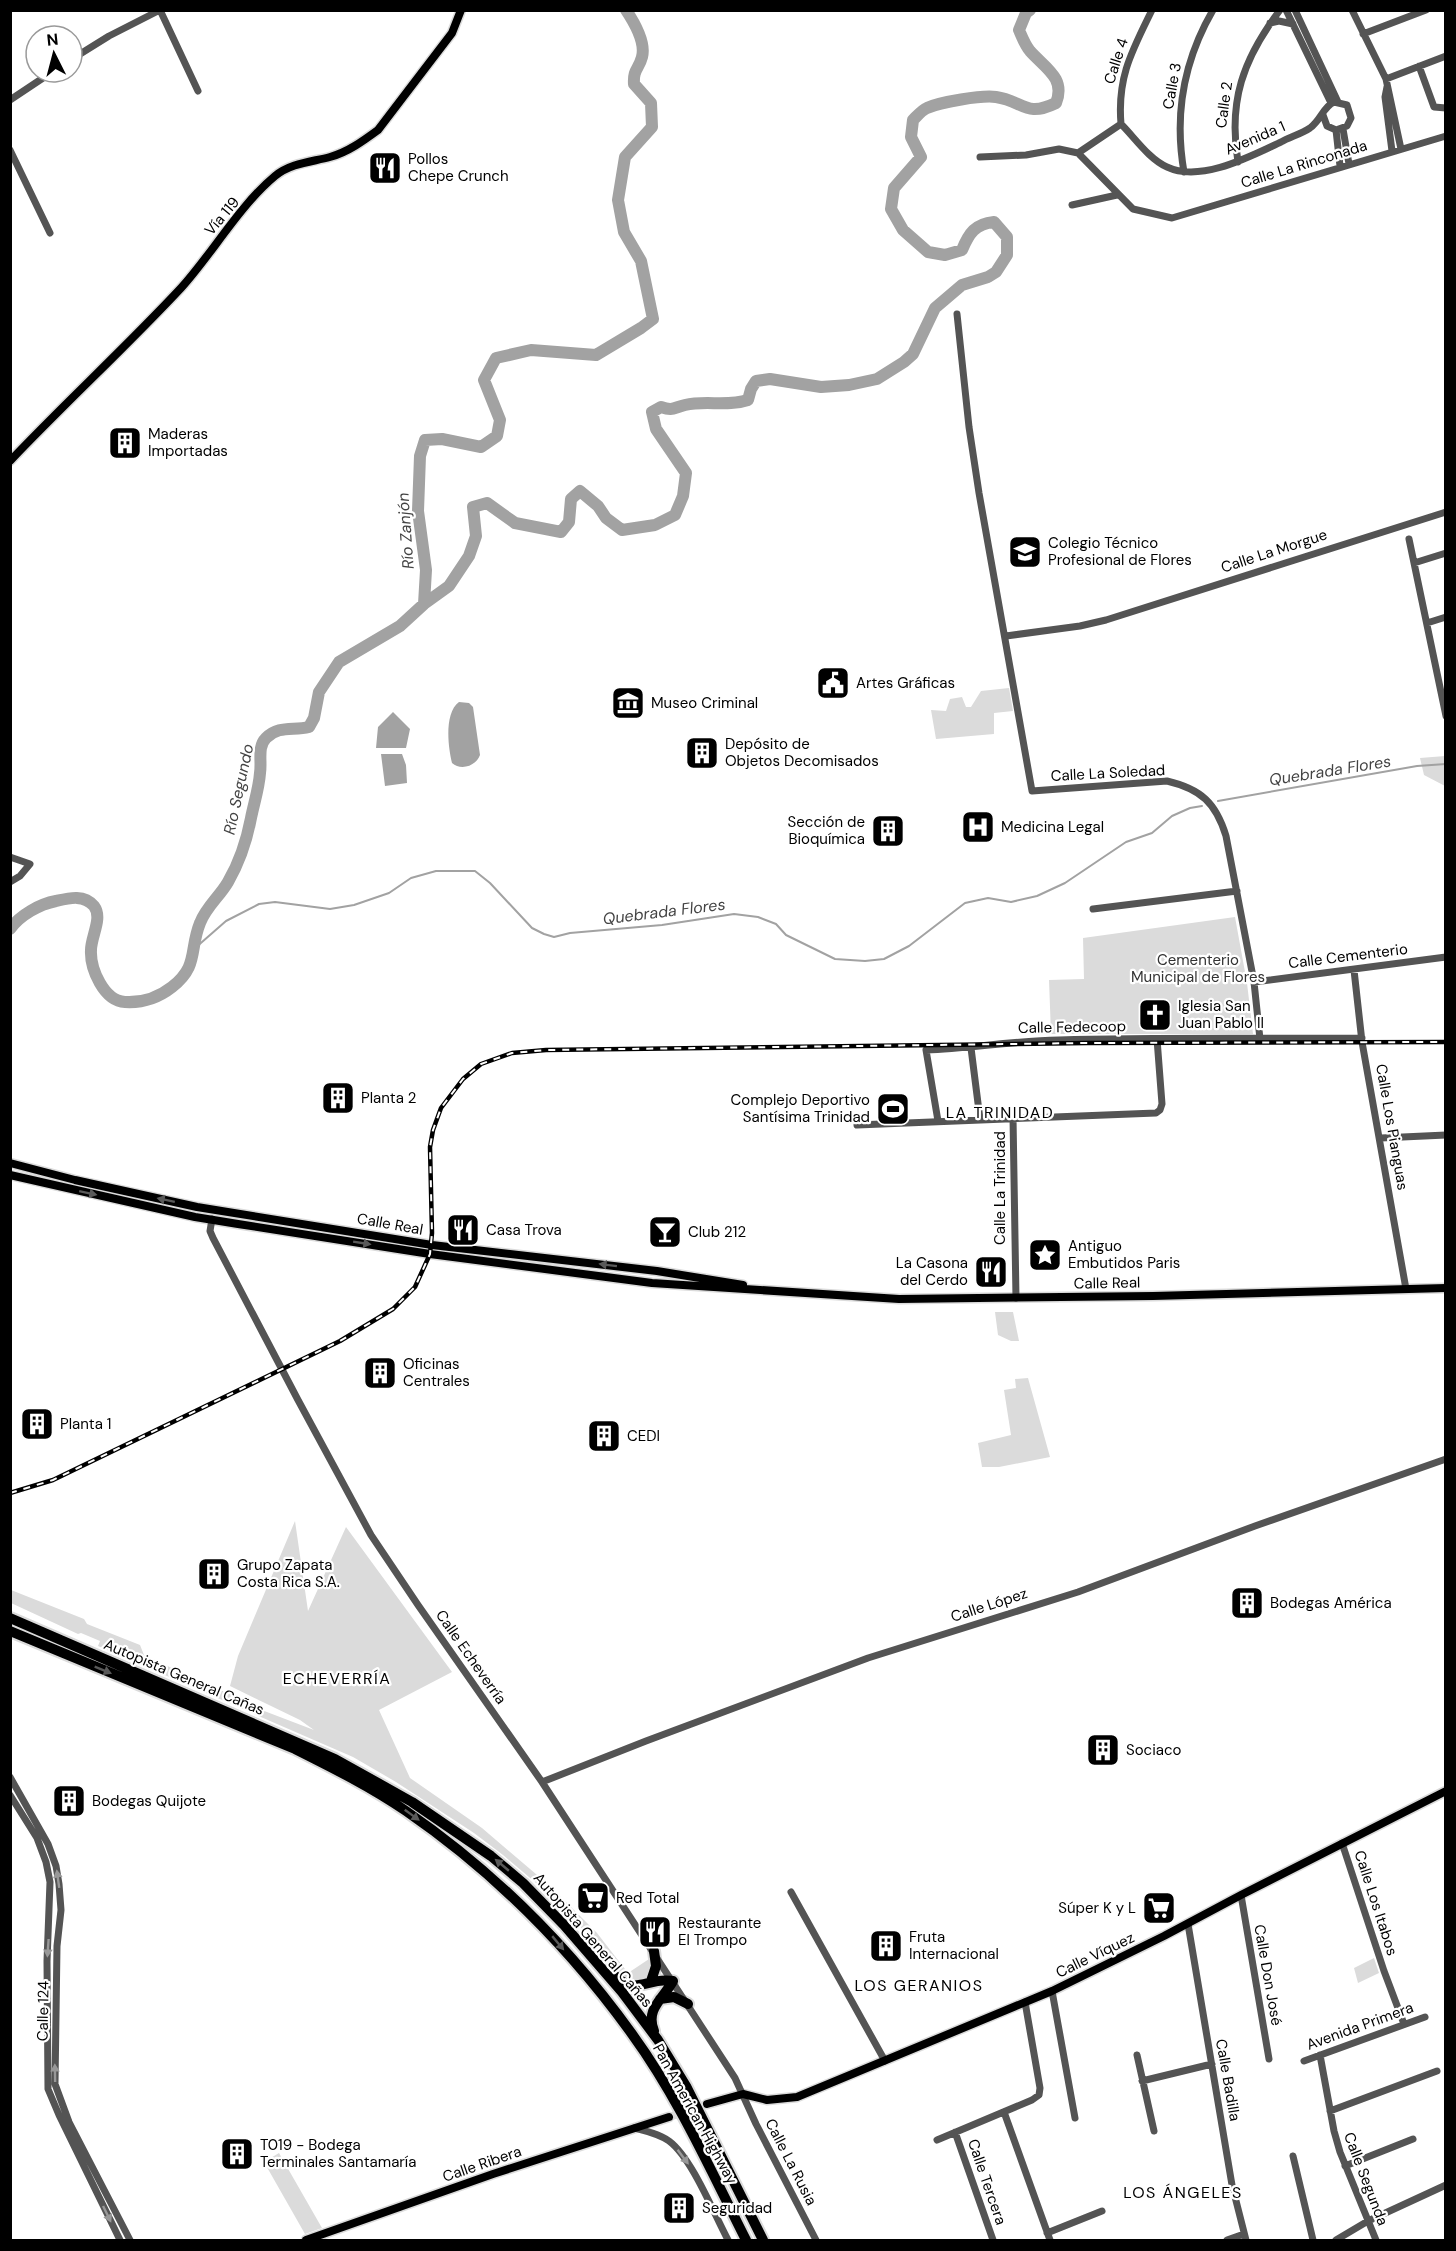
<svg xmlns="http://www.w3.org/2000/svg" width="1456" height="2251" font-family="'DM Sans',sans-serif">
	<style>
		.green { fill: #dbdbdb; fill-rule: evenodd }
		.water { fill: #a2a2a2 }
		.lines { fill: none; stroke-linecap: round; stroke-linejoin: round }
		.stream { stroke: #a2a2a2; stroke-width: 2 }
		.river { stroke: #a2a2a2; stroke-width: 12 }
		.major-tunnel { stroke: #d9d9d9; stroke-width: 8; stroke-dasharray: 8 4; stroke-linecap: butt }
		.major-casing { stroke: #dbdbdb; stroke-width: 11 }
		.highway-casing { stroke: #dbdbdb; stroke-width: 14 }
		.minor { stroke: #545454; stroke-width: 7 }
		.major { stroke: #000; stroke-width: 8 }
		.highway { stroke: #000; stroke-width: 10 }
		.rail-casing { stroke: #000; stroke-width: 4.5 }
		.rail { stroke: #fff; stroke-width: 2; stroke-dasharray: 7; stroke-linecap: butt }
		.oneway { fill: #595959 }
		.oneway2 { fill: #989898 }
		.labels { text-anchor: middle; stroke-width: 4.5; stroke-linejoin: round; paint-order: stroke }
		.street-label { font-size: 15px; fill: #000; stroke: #fff }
		.poi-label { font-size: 15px; fill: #000; stroke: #fff; text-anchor: start }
		.park-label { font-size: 15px; fill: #323232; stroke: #fff }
		.water-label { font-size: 16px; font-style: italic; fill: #434343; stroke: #fff }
		.neighbourhood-label { font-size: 16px; letter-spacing: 1.5px; fill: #000; stroke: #fff }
	</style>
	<rect width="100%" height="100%" fill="#fff"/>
	<!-- green -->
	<path class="green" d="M1009 688 1013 711 994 713V734L936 739 931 710 946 711 950 699 962 697 966 707H971L981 691Z
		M1445 756H1446L1445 786 1424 775 1420 758Z
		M1235 917 1247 983 1253 1034H1051L1049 980 1084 979 1083 938ZM1164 1001 1166 1027 1147 1028 1145 1003Z
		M995 1312H1013L1019 1341H1011L998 1335Z
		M1028 1378 1050 1457 999 1467H982L978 1443 1011 1435 1004 1390 1016 1388 1015 1379Z
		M295 1521 308 1611 346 1527 452 1672 379 1710 410 1778 482 1828 550 1886 597 1933 628 1973 649 1959C656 1973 645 1979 634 1982L618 1973 610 1958 549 1894 503 1855 474 1833 396 1782 353 1757 98 1646 100 1641 81 1633 78 1634 11 1603V1590L84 1619 87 1624 140 1645 144 1655 210 1686 248 1701 259 1709 314 1730 300 1720 230 1686 238 1656Z
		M1374 1958 1379 1973 1358 1983 1354 1968Z
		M279 2153 322 2228 305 2234 264 2162Z"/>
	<!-- water -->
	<path class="water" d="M459 702 469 703 473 707 480 755C476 766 461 771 452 763 448 747 444 713 459 702Z
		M393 712 410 729 406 748H376L378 727Z
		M381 754H402L406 765 407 783 385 786Z"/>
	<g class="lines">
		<!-- stream -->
		<path class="stream" d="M1218 801 1417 766 1446 764
			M194 949 226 921 259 904 275 902 330 909 354 905 389 893 411 878 436 871H475L490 883 532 928 544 934 554 937 570 933 662 925 734 914 758 917 776 924 786 935 835 959 865 961 884 959 909 946 965 903 988 898 1011 902 1037 896 1065 883 1126 842 1152 833 1172 816 1190 808 1202 806"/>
		<!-- river -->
		<path class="river" d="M424 604 426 570 418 511 420 456 425 440 442 439 481 447 497 436 500 420 484 380 496 358 531 350 596 355 641 328 653 319 641 261 624 232 618 200 625 157 652 127 651 103 634 84C633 69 639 69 642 57 646 42 634 22 626 10
			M10 929C20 915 40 904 56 901 69 898 84 894 94 906 103 918 91 936 91 950 90 969 104 1001 125 1002 142 1003 158 998 172 987 199 966 189 950 200 923 206 907 220 896 228 882 239 863 247 839 251 818 254 803 259 788 260 773 262 761 257 747 266 738 279 725 293 731 309 727L314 718 319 692 339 662 400 626 424 604 449 586 469 556 476 536 473 507 487 503 515 523 561 532 569 522 571 499 580 491 598 506 606 518 622 530 655 525 675 515 683 496 686 473 656 429 652 412 661 407C673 411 673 408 685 405 706 400 727 407 748 400L751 389 756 381 770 379 821 387 849 385 877 379 904 362 913 354 935 308 962 285 988 277 996 272 1007 255V237L994 222C975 224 969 233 962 250L945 255 928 252 903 230 891 209 894 188 921 157 911 137 913 120C917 116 922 110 927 108 940 102 982 95 996 97 1024 101 1025 118 1056 103 1066 78 1045 68 1030 51 1025 45 1022 37 1019 30L1026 13 1030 10"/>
		<!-- major-tunnel -->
		<path class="major-tunnel" d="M669 2117 707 2104"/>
		<!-- major casing -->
		<g class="major-casing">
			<path id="major" d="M10 461C66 402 126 347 181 288 212 254 239 206 275 176 291 163 311 162 330 157 348 152 363 141 378 130L452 33 461 10
				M10 1163 75 1180 197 1207 432 1245 657 1271 743 1285
				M10 1175 195 1217 238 1224 430 1254 652 1283 899 1299 1153 1296 1446 1288
				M707 2104 743 2094 767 2100 797 2097 1052 1991 1164 1936 1241 1895 1446 1791
				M306 2240 493 2174 669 2117"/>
		</g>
		<!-- highway casing -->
		<g class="highway-casing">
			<path id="highway" d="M10 1618 335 1759 412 1802 491 1856 523 1883 564 1925 622 1992 658 2040 686 2086 763 2240
				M10 1631 295 1749C333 1768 371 1787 406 1811 493 1871 570 1948 632 2034 678 2097 711 2171 746 2240
				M613 1974C636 1998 647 1976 673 1981 663 1999 645 2009 654 2031
				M651 1981 656 1966 654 1951
				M660 1999 674 1997 688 2004"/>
		</g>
		<!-- minor -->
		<path class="minor" d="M160 10 198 91
			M1286 10 1331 103
			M1295 10 1338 102
			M1352 10 1386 79 1401 149
			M1270 23 1279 21 1293 24
			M1363 34 1426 10
			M72 59 109 36 160 10
			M1419 66 1434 107 1446 108
			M1386 79 1446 56
			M1387 87 1385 97 1392 151
			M10 100 52 72
			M1121 124C1135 138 1149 159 1167 167 1201 183 1251 156 1281 142 1290 137 1301 134 1310 128 1321 120 1323 107 1334 102L1347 105 1351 118 1347 126 1336 130 1327 126 1323 115
			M1121 124C1117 77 1132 51 1152 10
			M1343 129 1349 164
			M1336 130 1340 166
			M10 150 50 233
			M1078 153 1121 124
			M980 157 1026 155 1059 149 1078 153 1133 209 1172 218 1446 136
			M1238 162C1228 101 1243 59 1280 10
			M1184 172C1174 115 1184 60 1213 10
			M1072 205 1117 195
			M957 314 969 427 979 493 1032 791 1167 781C1201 789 1216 803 1226 836L1254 982 1260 1039
			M1409 539 1446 716
			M1414 563 1446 553
			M1427 623 1446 617
			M1006 636 1080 626 1106 620 1446 512
			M10 857 30 864 20 876 10 882
			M1093 909 1237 891
			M1354 970 1362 1042 1406 1289
			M1254 982 1446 957
			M971 1048 980 1119
			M1013 1117 1016 1298
			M938 1121 926 1050C971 1048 1014 1041 1059 1040 1160 1037 1261 1039 1362 1038
			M857 1125 1156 1113 1160 1110 1162 1104 1157 1039
			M1381 1138 1446 1135
			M212 1219 210 1231 213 1238 298 1400 371 1535 418 1605 542 1782 735 2078 756 2124 816 2240
			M10 1777 48 1844 56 1866 59 1884 61 1910 57 1946 55 2084 69 2122 130 2240
			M542 1782 646 1741 868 1658 1078 1592 1255 1526 1446 1459
			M10 1795 37 1838 46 1862 50 1882 47 1961 48 2089 59 2115 120 2240
			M1342 1843 1384 1971 1404 2024
			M791 1892 885 2061
			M1241 1895 1269 2059
			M1188 1924 1232 2185 1246 2240
			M1052 1991 1075 2118
			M1137 2055 1154 2131
			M1320 2055 1334 2131 1340 2152 1376 2240
			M1304 2061 1425 2017
			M1142 2081 1212 2064
			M1330 2111 1437 2071
			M1004 2112 1050 2240
			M634 2128C646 2131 659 2134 669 2141 692 2158 714 2214 728 2240
			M955 2132 993 2240
			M937 2140 1032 2100 1039 2095 1040 2088 1025 2002
			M1293 2156 1313 2240
			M1345 2166 1413 2139
			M1047 2233 1102 2211
			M1227 2240 1244 2234
			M1336 2240 1368 2221 1446 2185"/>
		<!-- major -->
		<use href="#major" class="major"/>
		<!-- highway -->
		<use href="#highway" class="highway"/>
		<!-- rail casing -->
		<g class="rail-casing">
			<path id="rail" d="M10 1493 53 1480 340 1341 393 1309 415 1287 430 1254 432 1233 430 1147 433 1130 441 1108 463 1079 481 1064 512 1053 546 1050 1087 1043 1446 1042"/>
		</g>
		<!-- rail -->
		<use href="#rail" class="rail"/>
	</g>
	<!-- one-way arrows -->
	<defs><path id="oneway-solid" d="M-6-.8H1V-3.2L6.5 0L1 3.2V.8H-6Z" transform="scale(1.5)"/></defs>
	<g class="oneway">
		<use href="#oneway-solid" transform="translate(88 1193) rotate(12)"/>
		<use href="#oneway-solid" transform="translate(166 1200) rotate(-168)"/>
		<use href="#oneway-solid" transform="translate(362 1243) rotate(9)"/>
		<use href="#oneway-solid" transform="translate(608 1265) rotate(-173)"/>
		<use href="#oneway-solid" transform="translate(103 1670) rotate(22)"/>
		<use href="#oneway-solid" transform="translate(412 1815) rotate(36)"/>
		<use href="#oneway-solid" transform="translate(502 1865) rotate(-140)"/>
		<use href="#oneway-solid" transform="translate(558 1943) rotate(50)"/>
	</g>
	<g class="oneway2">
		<use href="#oneway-solid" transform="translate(58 1879) rotate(-98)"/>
		<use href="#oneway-solid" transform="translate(48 1948) rotate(94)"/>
		<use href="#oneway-solid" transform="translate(55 2073) rotate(-91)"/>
		<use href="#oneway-solid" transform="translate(683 2157) rotate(53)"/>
		<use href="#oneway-solid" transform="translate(107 2214) rotate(64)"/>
	</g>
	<!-- icons -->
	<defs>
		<g id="restaurant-square" transform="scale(1.725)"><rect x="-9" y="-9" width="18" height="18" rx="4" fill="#000" stroke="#fff"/><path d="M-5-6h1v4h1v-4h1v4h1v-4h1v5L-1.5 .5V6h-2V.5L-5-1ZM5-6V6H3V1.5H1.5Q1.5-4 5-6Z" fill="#fff"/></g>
		<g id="building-square" transform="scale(1.725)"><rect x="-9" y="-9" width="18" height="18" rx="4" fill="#000" stroke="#fff"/><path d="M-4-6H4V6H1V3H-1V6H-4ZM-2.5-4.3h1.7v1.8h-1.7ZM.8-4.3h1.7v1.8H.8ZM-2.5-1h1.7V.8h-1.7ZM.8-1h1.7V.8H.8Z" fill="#fff"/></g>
		<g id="school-square" transform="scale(1.725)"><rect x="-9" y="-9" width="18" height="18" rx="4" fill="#000" stroke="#fff"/><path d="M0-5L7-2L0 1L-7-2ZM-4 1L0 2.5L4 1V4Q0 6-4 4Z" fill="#fff"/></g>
		<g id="civic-square" transform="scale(1.725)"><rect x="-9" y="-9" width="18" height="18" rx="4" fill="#000" stroke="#fff"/><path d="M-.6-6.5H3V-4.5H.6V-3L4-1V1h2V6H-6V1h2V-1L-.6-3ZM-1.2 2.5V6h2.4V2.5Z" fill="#fff"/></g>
		<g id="museum-square" transform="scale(1.725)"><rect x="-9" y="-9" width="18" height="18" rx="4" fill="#000" stroke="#fff"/><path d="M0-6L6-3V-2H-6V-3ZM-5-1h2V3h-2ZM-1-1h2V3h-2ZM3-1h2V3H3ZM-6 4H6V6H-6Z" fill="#fff"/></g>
		<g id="hospital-square" transform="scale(1.725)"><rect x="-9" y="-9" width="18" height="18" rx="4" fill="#000" stroke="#fff"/><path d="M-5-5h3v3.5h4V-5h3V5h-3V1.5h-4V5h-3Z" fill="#fff"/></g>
		<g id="church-square" transform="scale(1.725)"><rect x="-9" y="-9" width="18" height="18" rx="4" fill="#000" stroke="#fff"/><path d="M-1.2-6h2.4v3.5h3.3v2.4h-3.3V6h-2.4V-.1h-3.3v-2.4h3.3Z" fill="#fff"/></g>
		<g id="stadium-square" transform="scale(1.725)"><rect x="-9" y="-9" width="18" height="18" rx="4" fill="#000" stroke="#fff"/><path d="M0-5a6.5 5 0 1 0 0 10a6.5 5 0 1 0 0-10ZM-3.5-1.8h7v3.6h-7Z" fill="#fff"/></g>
		<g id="bar-square" transform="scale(1.725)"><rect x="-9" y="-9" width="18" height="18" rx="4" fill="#000" stroke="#fff"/><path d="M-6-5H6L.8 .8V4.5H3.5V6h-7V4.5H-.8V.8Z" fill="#fff"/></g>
		<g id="sight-square" transform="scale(1.725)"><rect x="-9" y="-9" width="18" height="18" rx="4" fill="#000" stroke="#fff"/><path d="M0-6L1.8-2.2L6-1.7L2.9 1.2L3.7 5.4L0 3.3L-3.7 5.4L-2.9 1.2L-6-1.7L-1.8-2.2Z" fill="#fff"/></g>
		<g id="supermarket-square" transform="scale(1.725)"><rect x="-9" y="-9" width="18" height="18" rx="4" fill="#000" stroke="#fff"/><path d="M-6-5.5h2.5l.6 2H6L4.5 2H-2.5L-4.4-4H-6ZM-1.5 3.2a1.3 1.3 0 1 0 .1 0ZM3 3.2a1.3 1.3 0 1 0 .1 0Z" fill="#fff"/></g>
	</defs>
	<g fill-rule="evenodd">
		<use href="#restaurant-square" x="385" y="168"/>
		<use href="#building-square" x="125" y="443"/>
		<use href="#school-square" x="1025" y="552"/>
		<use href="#civic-square" x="833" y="683"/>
		<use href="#museum-square" x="628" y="703"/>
		<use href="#building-square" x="702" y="753"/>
		<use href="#hospital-square" x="978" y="827"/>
		<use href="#building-square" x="888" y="831"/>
		<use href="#church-square" x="1155" y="1015"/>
		<use href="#building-square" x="338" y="1098"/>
		<use href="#stadium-square" x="893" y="1109"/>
		<use href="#restaurant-square" x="463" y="1230"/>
		<use href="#bar-square" x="665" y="1232"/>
		<use href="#sight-square" x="1045" y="1255"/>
		<use href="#restaurant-square" x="991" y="1272"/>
		<use href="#building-square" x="380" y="1373"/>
		<use href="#building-square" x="37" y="1424"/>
		<use href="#building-square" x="604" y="1436"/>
		<use href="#building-square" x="214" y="1574"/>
		<use href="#building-square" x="1247" y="1603"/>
		<use href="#building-square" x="1103" y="1750"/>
		<use href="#building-square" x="69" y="1801"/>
		<use href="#supermarket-square" x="593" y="1898"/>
		<use href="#supermarket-square" x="1159" y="1908"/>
		<use href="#restaurant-square" x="655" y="1932"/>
		<use href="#building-square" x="886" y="1946"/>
		<use href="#building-square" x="237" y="2154"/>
		<use href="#building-square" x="679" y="2208"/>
	</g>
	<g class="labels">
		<!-- street labels -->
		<g class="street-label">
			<text transform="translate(1116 61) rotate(-72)" y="5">Calle 4</text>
			<text transform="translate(1172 86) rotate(-80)" y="5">Calle 3</text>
			<text transform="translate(1224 105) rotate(-82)" y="5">Calle 2</text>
			<text transform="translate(1255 138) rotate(-23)" y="5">Avenida 1</text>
			<text transform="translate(1304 164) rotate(-17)" y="5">Calle La Rinconada</text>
			<text transform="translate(222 216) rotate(-50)" y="5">Vía 119</text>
			<text transform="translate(1274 551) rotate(-18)" y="5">Calle La Morgue</text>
			<text transform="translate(1108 773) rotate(-3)" y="5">Calle La Soledad</text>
			<text transform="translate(1348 956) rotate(-7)" y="5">Calle Cementerio</text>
			<text transform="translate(1072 1027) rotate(-1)" y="5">Calle Fedecoop</text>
			<text transform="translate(1392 1127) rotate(80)" y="5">Calle Los Pianguas</text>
			<text transform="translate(1000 1188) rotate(-90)" y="5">Calle La Trinidad</text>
			<text transform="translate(390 1224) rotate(10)" y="5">Calle Real</text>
			<text transform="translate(1107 1283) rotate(-1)" y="5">Calle Real</text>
			<text transform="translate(989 1605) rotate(-18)" y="5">Calle López</text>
			<text transform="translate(471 1657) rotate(55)" y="5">Calle Echeverría</text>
			<text transform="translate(184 1677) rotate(23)" y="5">Autopista General Cañas</text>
			<text transform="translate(1376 1903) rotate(72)" y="5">Calle Los Itabos</text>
			<text transform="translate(593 1940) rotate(49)" y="5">Autopista General Cañas</text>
			<text transform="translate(1095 1955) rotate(-26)" y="5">Calle Víquez</text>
			<text transform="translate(1268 1975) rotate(80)" y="5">Calle Don José</text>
			<text transform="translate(43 2011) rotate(-89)" y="5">Calle 124</text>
			<text transform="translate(1360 2026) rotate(-20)" y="5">Avenida Primera</text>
			<text transform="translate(1228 2080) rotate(80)" y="5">Calle Badilla</text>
			<text transform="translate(695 2114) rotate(61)" y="5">Pan American Highway</text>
			<text transform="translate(791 2162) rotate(63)" y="5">Calle La Rusia</text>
			<text transform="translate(482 2164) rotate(-19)" y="5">Calle Ribera</text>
			<text transform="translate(1366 2179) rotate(69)" y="5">Calle Segunda</text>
			<text transform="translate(987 2182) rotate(71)" y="5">Calle Tercera</text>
		</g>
		<!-- poi labels -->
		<g class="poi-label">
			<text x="408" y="164">Pollos<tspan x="408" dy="17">Chepe Crunch</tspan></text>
			<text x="148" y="439">Maderas<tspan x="148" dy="17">Importadas</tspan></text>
			<text x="1048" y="548">Colegio Técnico<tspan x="1048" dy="17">Profesional de Flores</tspan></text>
			<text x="856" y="688">Artes Gráficas</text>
			<text x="651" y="708">Museo Criminal</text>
			<text x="725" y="749">Depósito de<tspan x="725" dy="17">Objetos Decomisados</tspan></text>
			<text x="865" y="827" text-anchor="end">Sección de<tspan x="865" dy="17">Bioquímica</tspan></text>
			<text x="1001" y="832">Medicina Legal</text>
			<text x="1178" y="1011">Iglesia San<tspan x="1178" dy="17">Juan Pablo II</tspan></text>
			<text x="361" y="1103">Planta 2</text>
			<text x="870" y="1105" text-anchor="end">Complejo Deportivo<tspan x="870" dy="17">Santísima Trinidad</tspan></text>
			<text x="486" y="1235">Casa Trova</text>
			<text x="688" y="1237">Club 212</text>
			<text x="1068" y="1251">Antiguo<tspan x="1068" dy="17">Embutidos Paris</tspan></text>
			<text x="968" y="1268" text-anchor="end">La Casona<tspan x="968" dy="17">del Cerdo</tspan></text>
			<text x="403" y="1369">Oficinas<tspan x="403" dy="17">Centrales</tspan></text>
			<text x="60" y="1429">Planta 1</text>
			<text x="627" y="1441">CEDI</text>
			<text x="237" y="1570">Grupo Zapata<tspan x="237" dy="17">Costa Rica S.A.</tspan></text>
			<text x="1270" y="1608">Bodegas América</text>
			<text x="1126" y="1755">Sociaco</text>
			<text x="92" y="1806">Bodegas Quijote</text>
			<text x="616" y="1903">Red Total</text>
			<text x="1136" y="1913" text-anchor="end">Súper K y L</text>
			<text x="678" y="1928">Restaurante<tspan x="678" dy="17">El Trompo</tspan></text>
			<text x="909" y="1942">Fruta<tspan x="909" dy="17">Internacional</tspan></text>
			<text x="260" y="2150">T019 - Bodega<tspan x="260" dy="17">Terminales Santamaría</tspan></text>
			<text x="702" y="2213">Seguridad</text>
		</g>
		<!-- park labels -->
		<g class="park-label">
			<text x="1198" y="965">Cementerio<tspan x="1198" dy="17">Municipal de Flores</tspan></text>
		</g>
		<!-- water labels -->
		<g class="water-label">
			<text transform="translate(405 531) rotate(-94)" y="6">Río Zanjón</text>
			<text transform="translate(1330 770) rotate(-9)" y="6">Quebrada Flores</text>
			<text transform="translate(238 789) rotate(-78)" y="6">Río Segundo</text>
			<text transform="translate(664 911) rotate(-7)" y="6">Quebrada Flores</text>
		</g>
		<!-- neighbourhood labels -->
		<g class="neighbourhood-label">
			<text x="1000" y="1118">LA TRINIDAD</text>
			<text x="337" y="1684">ECHEVERRÍA</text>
			<text x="919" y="1991">LOS GERANIOS</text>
			<text x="1183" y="2198">LOS ÁNGELES</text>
		</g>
	</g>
	<!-- border -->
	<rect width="1456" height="2251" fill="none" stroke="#000000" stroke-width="24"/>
	<!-- north arrow -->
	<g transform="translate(54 54) rotate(354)"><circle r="28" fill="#ffffff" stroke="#999999" stroke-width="1.5"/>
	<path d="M0-4.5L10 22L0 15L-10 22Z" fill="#000000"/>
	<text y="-9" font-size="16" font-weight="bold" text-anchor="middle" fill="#000000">N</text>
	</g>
</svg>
